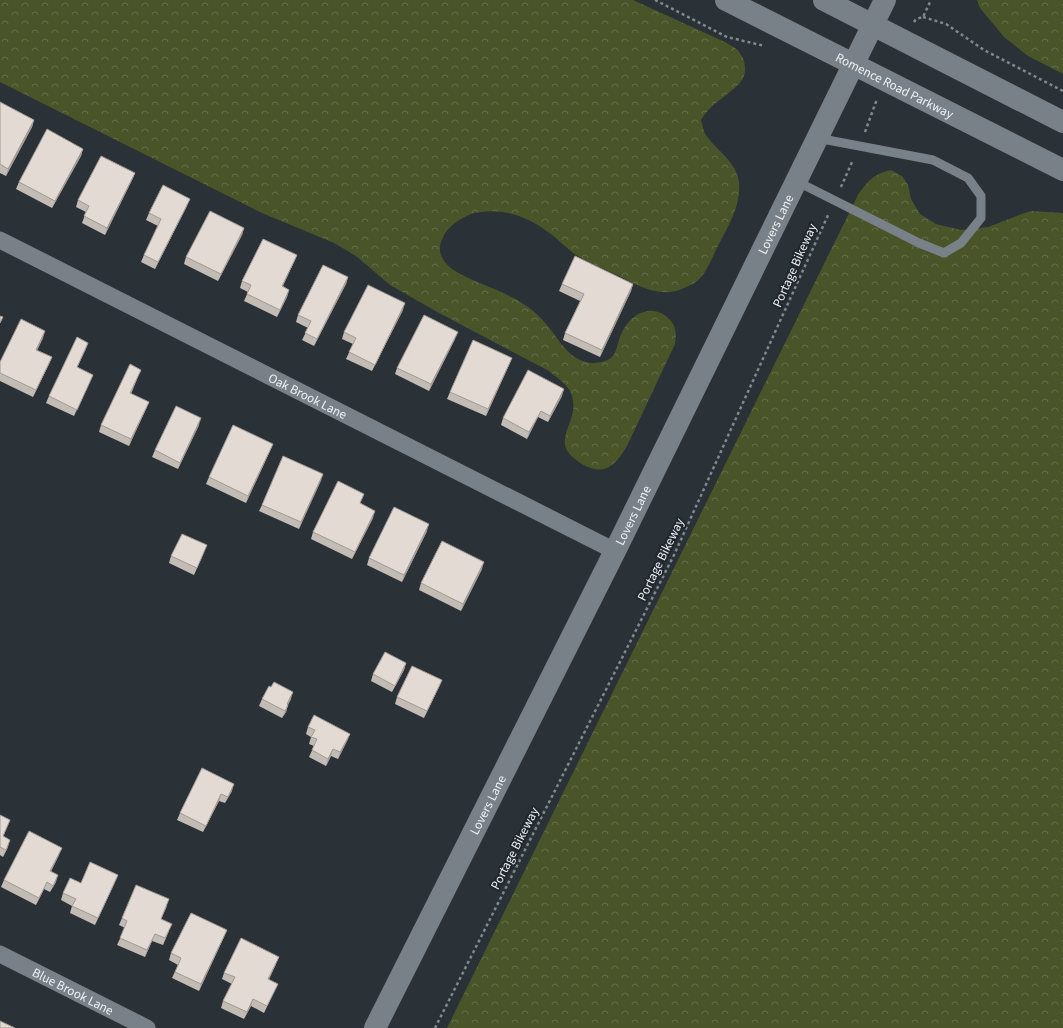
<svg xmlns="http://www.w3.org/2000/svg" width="1063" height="1028" font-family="'Source Sans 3',sans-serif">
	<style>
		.forest { fill: url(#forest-crowns) }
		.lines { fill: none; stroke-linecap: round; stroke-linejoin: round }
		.path { stroke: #82888e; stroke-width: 2.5; stroke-dasharray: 3 3; stroke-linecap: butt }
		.service { stroke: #798188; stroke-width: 9 }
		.minor { stroke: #798188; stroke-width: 17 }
		.tertiary { stroke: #798188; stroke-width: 22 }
		.wall { fill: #c3bcb5 }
		.shaded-wall { fill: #9f9994 }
		.building { fill: #e3dbd3; stroke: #9f9994 }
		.labels { text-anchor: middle; stroke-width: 4; stroke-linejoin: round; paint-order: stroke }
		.street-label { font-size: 13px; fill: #ebf0f4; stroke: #21272d }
	</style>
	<defs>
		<pattern id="forest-crowns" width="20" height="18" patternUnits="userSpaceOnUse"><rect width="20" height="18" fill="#4a5429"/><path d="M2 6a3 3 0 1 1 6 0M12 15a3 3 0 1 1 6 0" fill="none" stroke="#646d49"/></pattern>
	</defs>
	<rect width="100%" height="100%" fill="#2a3137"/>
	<!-- forest -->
	<path class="forest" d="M0 0H633L725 42C728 44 732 46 735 48 746 56 749 74 739 84 726 97 710 104 701 120 703 125 703 131 706 135 716 150 733 159 738 177 744 203 727 228 716 250 711 260 706 274 697 281 694 284 689 285 686 287 662 300 639 286 617 275 602 268 587 262 573 253 564 246 557 238 548 232 527 216 498 206 471 214 461 218 448 226 443 237 428 267 472 279 492 288 503 293 515 298 525 305 535 311 544 321 551 330 562 345 571 360 591 363 597 363 606 362 611 358 616 354 617 346 619 340 622 329 629 320 638 314 643 312 648 310 654 311 661 312 666 315 671 321 677 329 676 335 675 344L627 446C619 459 611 472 594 469 587 467 581 464 575 459 555 444 570 429 573 411 574 407 573 400 572 396 569 385 557 378 549 371L439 313 390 285 356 256 334 243 262 213 0 82Z
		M977 0H1063V74L1028 56 1004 37 980 8Z
		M891 170 902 176 908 185 911 199 920 214 936 224 961 230 988 227 1019 215 1031 211 1063 213V1028H447L858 195C868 181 873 174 891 170Z"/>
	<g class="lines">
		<!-- path -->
		<path class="path" d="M655 0 727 37 765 46
			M923 17 946 24 984 50 1063 91
			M914 22 916 19 923 17 931 0
			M865 132 877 99
			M841 187 853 160
			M435 1028 674 555 829 213"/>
		<!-- service -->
		<path class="service" d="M796 181 919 243 944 253 961 243 981 218V196L968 178 933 160 817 138"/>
		<!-- minor -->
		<g class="minor">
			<path id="s1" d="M0 240 615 551"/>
			<path id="s2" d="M0 954 147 1028"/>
		</g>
		<!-- tertiary -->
		<g class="tertiary">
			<path id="s3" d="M726 0 1063 170"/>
			<path d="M824 0 1063 122"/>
			<path id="s4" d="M375 1028 615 551 885 0"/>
		</g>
	</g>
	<!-- wall -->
	<path class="wall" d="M0 102 34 120 32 127 6 176 0 173Z
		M83 149 81 156 52 208 16 189 19 182Z
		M135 173 132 180 105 235 82 223 86 212 76 207 78 200Z
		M187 206 155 269 141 262 144 255 158 226 146 220 149 213Z
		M244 228 242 235 218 281 184 264 186 257Z
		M297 255 294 262 283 286 289 290 287 297 277 317 244 301 248 292 240 288 242 281Z
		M348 277 346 284 314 346 302 340 308 328 296 322 298 315Z
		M562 284H633L631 291 600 357 563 340 565 333 580 301 559 291Z
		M403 310 372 371 346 359 353 344 342 339 344 332Z
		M43 338 37 350 52 357 49 364 33 397 0 381V362Z
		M455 339 429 391 395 374 397 368Z
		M88 343 77 368 93 375 90 382 74 416 46 403 49 396Z
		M512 358 509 365 486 416 447 399 450 392Z
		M138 377 131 394 149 402 146 409 129 446 99 432 101 425Z
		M562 396 548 422 538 417 527 439 501 425 503 418Z
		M199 425 178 469 152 457 155 450Z
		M273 444 270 451 246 503 206 484 209 477Z
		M323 474 299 529 259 511 262 505Z
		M361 503 373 518 352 559 311 539 313 532Z
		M427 531 402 582 367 565 369 558Z
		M204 552 194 575 169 563 171 556Z
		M482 569 461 611 419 590 421 583Z
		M406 663 404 670 392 692 371 681 373 674Z
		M442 680 439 687 424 718 395 704 397 697Z
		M262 699H291L288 705 286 712 282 718 259 706Z
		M308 727 350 734 347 741 338 759 331 756 326 766 309 757 314 746 309 744 311 737 306 734Z
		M202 768 232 791 225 803 219 801 203 832 177 820 180 813Z
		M0 815 10 820 3 837 8 847 3 857 0 855Z
		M59 855 51 871 56 882 50 892 44 889 36 905 1 887 4 880Z
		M115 882 95 925 70 913 72 906 61 900 63 893 81 883Z
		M167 906 161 919 169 931 163 945 152 941 145 957 117 945 125 928 119 925 122 918Z
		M224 937 199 991 172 978 178 965 169 960 171 953Z
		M276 964 269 979 275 990 264 1013 251 1006 244 1019 221 1008 223 1001 232 984 222 979 224 973Z"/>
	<!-- shaded-wall -->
	<path class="shaded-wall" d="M34 120 32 127 6 176 8 169Z
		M83 149 81 156 52 208 55 201Z
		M135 173 132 180 105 235 107 228Z
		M190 199 187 206 155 269 158 262Z
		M244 228 242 235 218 281 221 274Z
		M297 255 294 262 279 293 282 286Z
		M348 277 346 284 314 346 317 339Z
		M633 284 631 291 600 357 602 350Z
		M289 290 287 297 277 317 280 310Z
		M405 303 403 310 372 371 375 365Z
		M45 331 43 338 34 357 36 350Z
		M458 332 455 339 429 391 431 384Z
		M88 343 86 349 74 374 77 367Z
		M52 357 49 364 33 397 36 390Z
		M512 358 509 365 486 416 488 409Z
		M564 389 562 396 548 422 550 416Z
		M149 402 146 409 129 446 131 439Z
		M541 411 527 439 529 432Z
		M201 418 199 425 178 469 180 463Z
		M273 444 270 451 246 503 248 496Z
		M323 474 321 481 299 529 301 522Z
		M375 511 373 518 352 559 355 552Z
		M429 524 427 531 402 582 404 575Z
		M484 562 482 569 461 611 463 604Z
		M406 663 404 670 392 692 395 686Z
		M442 680 439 687 424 718 427 711Z
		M293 692 291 699 284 711 287 704Z
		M288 705 286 712 282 718 285 711Z
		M350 734 347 741 338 759 340 752Z
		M333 749 331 756 326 766 328 759Z
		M234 784 232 791 225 803 228 797Z
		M221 794 219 801 203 832 206 826Z
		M10 840 8 847 3 857 6 850Z
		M62 848 59 855 48 878 50 871Z
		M58 875 56 882 50 892 53 886Z
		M118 875 115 882 95 925 98 918Z
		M47 882 44 889 36 905 39 898Z
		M227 930 224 937 199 991 201 984Z
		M155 934 152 941 145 957 147 950Z
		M279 957 276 964 266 986 268 979Z
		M253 999 251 1006 244 1019 247 1012Z"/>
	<!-- building -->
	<path class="building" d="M0 102 34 120 8 169 0 164Z
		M47 129 83 149 55 201 19 182Z
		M101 156 135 173 107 228 84 216 89 206 78 200Z
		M163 185 190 199 158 262 144 255 161 219 149 213Z
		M210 211 244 228 221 274 186 257Z
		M263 239 297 255 282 286 289 290 280 310 247 294 251 285 242 281Z
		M575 256 633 284 602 350 565 333 584 294 562 284Z
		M323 265 348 277 317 339 305 333 311 321 298 315Z
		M368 285 405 303 375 365 349 352 356 338 344 332Z
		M424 315 458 332 431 384 397 368Z
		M0 316 3 317 0 323Z
		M21 319 45 331 36 350 52 357 36 390 0 373V362Z
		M77 337 88 343 77 367 93 375 77 410 49 396Z
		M473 340 512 358 488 409 450 392Z
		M130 364 141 370 130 393 149 402 131 439 101 425Z
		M528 370 564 389 550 416 541 411 529 432 503 418Z
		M176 406 201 418 180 463 155 450Z
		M233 425 273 444 248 496 209 477Z
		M283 456 323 474 301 522 262 505Z
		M338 481 364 494 360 503 375 511 355 552 313 532Z
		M394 507 429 524 404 575 369 558Z
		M182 534 207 545 197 568 171 556Z
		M442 541 484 562 463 604 421 583Z
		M385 652 406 663 395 686 373 674Z
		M412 666 442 680 427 711 397 697Z
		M274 682 293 692 287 704 288 705 285 711 262 699 269 686 271 687Z
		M314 715 350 734 340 752 333 749 328 759 312 750 317 739 311 737 315 730 308 727Z
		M202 768 234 784 228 797 221 794 206 826 180 813Z
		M0 815 10 820 3 836 10 840 6 850 0 847Z
		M29 831 62 848 50 871 58 875 53 886 47 882 39 898 4 880Z
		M90 862 118 875 98 918 72 906 76 899 63 893 70 878 81 883Z
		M136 885 169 899 161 919 172 924 165 938 155 934 147 950 120 938 127 921 122 918Z
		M191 913 227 930 201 984 175 972 181 958 171 953Z
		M241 938 279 957 268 979 278 984 267 1006 253 999 247 1012 223 1001 235 977 224 973Z
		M0 1021 15 1028H0Z"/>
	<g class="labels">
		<!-- street labels -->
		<g class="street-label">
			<text dy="5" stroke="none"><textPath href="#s3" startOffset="189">Romence Road Parkway</textPath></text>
			<text dy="5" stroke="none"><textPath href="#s4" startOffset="898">Lovers Lane</textPath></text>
			<text transform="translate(794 265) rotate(-66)" y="5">Portage Bikeway</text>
			<text dy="5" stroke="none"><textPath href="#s1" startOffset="345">Oak Brook Lane</textPath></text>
			<text dy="5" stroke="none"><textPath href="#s4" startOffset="574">Lovers Lane</textPath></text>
			<text transform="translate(660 559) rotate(-64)" y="5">Portage Bikeway</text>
			<text dy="5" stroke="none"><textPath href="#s4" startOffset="250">Lovers Lane</textPath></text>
			<text transform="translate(514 848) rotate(-63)" y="5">Portage Bikeway</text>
			<text dy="5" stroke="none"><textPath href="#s2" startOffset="82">Blue Brook Lane</textPath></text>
		</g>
	</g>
</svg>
